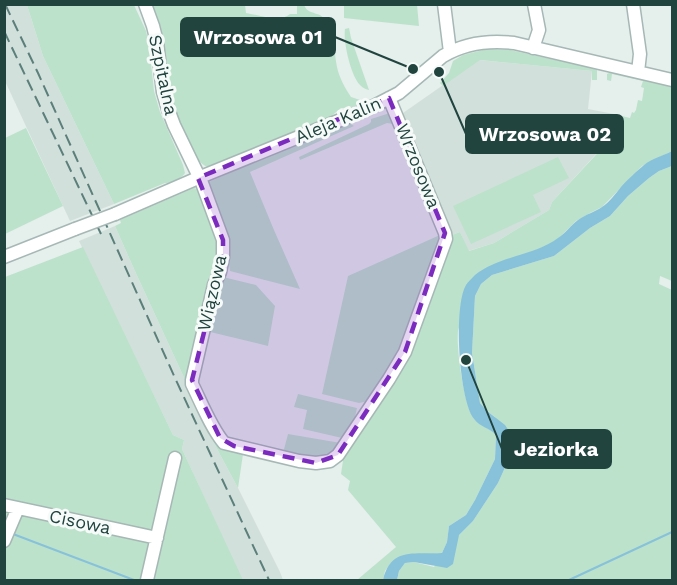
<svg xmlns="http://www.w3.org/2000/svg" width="677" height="585" font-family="'Work Sans',sans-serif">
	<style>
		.built { fill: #d2e0db }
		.green { fill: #bce2cb }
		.water { fill: #87c2da }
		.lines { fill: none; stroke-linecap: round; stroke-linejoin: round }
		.stream { stroke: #87c2da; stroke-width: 2 }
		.minor-casing { stroke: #a6b8b5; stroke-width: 15 }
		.minor { stroke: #fff; stroke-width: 12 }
		.rail { stroke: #5c7f7a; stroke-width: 2; stroke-dasharray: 12 6; stroke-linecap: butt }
		.minor-bridge-casing { stroke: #a6b8b5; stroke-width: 15; stroke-linecap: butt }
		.minor-bridge { stroke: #fff; stroke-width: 12 }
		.marked { fill: #7b2cbf; fill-opacity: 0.2; stroke: #7b2cbf; stroke-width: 4.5; stroke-dasharray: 12 8; stroke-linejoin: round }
		.labels { text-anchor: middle; stroke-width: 6; stroke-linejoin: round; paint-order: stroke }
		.street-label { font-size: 18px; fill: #21443f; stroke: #f6fbf9 }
		.leader { fill: none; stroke: #21443f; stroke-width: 2 }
		.callout-dot { fill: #21443f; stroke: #f6fbf9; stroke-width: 2 }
		.callout { fill: #21443f; stroke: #21443f; stroke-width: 2 }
		.callout-label { font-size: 20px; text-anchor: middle; font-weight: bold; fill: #fff }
	</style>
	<rect width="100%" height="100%" fill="#e5efec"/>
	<!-- built -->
	<path class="built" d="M4 5H27L43 56 114 204 70 221 5 81Z
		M479 60 592 71 588 109 614 114 620 128 552 202 549 210 494 243 468 251 460 232 452 235 403 113Z
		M115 226 134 269 216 447 238 488 280 572 283 580H242L182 449 184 440 173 435 79 241Z"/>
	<!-- green -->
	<path class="green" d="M27 5H134L146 31 149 45 154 91 160 112 183 165 185 173C182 178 171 184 165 183L114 204 43 56Z
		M150 5H245L246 13C259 15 280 23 290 14H297V5H304C309 17 321 9 328 24 335 38 334 52 337 67 339 77 345 88 351 97L360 100V103L348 110 346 108H341L329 118 208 167C177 156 157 37 150 5Z
		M344 5H417L419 26 344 18Z
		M349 28 351 38 369 90C365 89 363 88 360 85 351 76 343 42 345 29Z
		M487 49 510 50 592 68 597 70V80H592V71L480 60 443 86 440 83 449 73 453 61 463 55Z
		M611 72 672 87V151L642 166 602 207 590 213 576 221 559 238 546 246 478 273C474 286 469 300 464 313 463 319 459 325 458 331 456 348 464 405 474 419 480 426 490 428 496 435L495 459 475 500 466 515 449 526 447 542 442 553 428 554 391 563 385 571 383 580H357L396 547 348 490 350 481 341 474 344 454 386 391 405 366 437 276 450 248 452 235 460 232 469 251 494 243 549 210 552 202 620 129 614 114 630 118 632 112 634 113 636 110 638 100 642 101 644 88 641 87 643 81 612 74 611 81 607 80V74Z
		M390 113 393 124 387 123 300 160 299 157 369 124 371 122V119Z
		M349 123 354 126 250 172 274 230 300 289 230 271 225 238 209 182 249 164Z
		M26 128 63 206 5 234V138Z
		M558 157 569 178 533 195 541 212 471 244 453 206Z
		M672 166V281L660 276 659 284 672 290V580H397L399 571 405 563 414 562 434 567 459 535 473 521 498 483 508 461 495 417 487 411 480 403 472 353 475 296 481 284 492 275 554 256 590 228 610 216 628 196 649 178 659 171Z
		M194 188 197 189 200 194 220 248 191 363 210 426 242 450 243 454 238 488 216 447 134 269 115 226 121 223 120 220Z
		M440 235 441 243 425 275 416 307 402 347 369 401 359 403 322 394 348 276Z
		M83 247 173 435 184 440 182 449 243 580H5V277Z
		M223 277 256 285 275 306 268 346 206 331 218 283Z
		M298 394 357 408 354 422 345 437 342 438 303 429 307 410 294 407Z
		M288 434 341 443 337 452 323 459 283 453Z"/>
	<!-- water -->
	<path class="water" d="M672 151V166L659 171 649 178 628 196 610 216 590 228 554 256 492 275 481 284 475 296 472 353 480 403 487 411 505 425 511 434 512 445 508 461 498 483 473 521 459 535 453 564 447 568 414 562 405 563 399 571 397 580H383C391 546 416 555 442 553L447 542 449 526 466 515 475 500 495 459 496 435C490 428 480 427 474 419 459 400 453 307 466 285 468 282 472 278 475 275 499 256 533 256 558 238 566 233 571 225 578 220 586 214 595 212 602 207 610 202 615 194 621 187 626 181 638 170 644 165 653 158 663 156 672 151Z"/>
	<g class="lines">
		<!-- stream -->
		<path class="stream" d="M13 534 134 580
			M569 580 672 532"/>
		<!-- minor casing -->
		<g class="minor-casing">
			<path id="minor" d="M145 4 153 26 157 42 163 92 168 109 174 125 202 183 223 240V257L220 272 214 285 192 380V384C201 402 211 428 224 443L299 461 316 463 330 461 338 455 389 379 405 352 446 239 445 233 389 98
				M444 4 450 52
				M633 4 640 54 638 72
				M533 48 539 30 534 4
				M115 214 198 178 370 108 399 93 443 56C465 43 489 40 514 43L672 80
				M4 257 75 229
				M4 505 157 538
				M4 541 18 508
				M147 580 175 458"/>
		</g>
		<!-- minor -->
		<use href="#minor" class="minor"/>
		<!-- rail -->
		<path class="rail" d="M5 4 38 73 175 378 269 580
			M4 31 101 234"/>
		<!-- minor-bridge casing -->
		<g class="minor-bridge-casing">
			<path id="minor-bridge" d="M75 229 115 214"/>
		</g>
		<!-- minor-bridge -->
		<use href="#minor-bridge" class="minor-bridge"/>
	</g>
	<!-- marked area -->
	<path class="marked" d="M389 98 445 233 405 352 338 455 316 463 234 446 220 438 192 380 223 257V240L198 178Z"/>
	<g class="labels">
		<!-- street labels -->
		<g class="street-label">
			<text transform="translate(163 75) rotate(78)" y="6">Szpitalna</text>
			<text transform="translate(338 120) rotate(-23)" y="6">Aleja Kalin</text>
			<text transform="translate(418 166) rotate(68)" y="6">Wrzosowa</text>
			<text transform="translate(212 293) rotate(-77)" y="6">Wiązowa</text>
			<text transform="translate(80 522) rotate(12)" y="6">Cisowa</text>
		</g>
	</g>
	<!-- callouts -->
	<path class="leader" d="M413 69L335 37M439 72L466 134M466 360L502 449"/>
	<g class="callout-dot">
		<circle cx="413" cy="69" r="6"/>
		<circle cx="439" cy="72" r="6"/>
		<circle cx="466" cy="360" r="6"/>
	</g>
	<g class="callout">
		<rect x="181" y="18" width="154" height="38" rx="6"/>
		<rect x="466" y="115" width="157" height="38" rx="6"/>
		<rect x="502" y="430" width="109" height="38" rx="6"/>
	</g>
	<g class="callout-label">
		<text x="258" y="44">Wrzosowa 01</text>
		<text x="545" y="141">Wrzosowa 02</text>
		<text x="556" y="456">Jeziorka</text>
	</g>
	<!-- border -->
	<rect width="677" height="585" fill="none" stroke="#21443f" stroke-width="12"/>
</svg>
